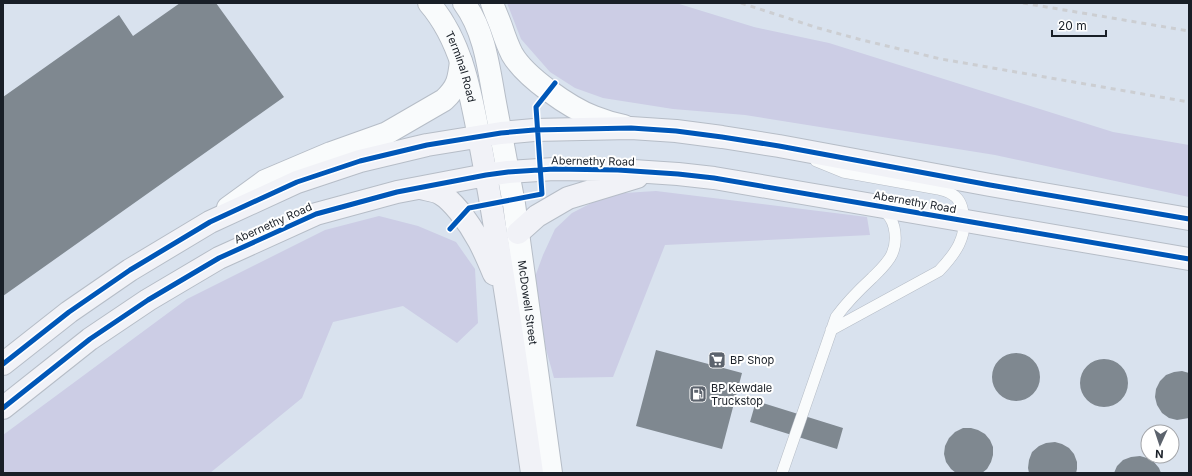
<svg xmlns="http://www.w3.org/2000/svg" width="1192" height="476" font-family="Inter,sans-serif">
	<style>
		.green { fill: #cccde5 }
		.building { fill: #7f8890 }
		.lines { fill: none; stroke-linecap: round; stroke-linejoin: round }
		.lane-casing { stroke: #b6bdc7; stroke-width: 12 }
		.street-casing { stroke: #b6bdc7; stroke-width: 24 }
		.secondary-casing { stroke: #b6bdc7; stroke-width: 24 }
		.lane { stroke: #f9fbfc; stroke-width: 11 }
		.street { stroke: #f9fbfc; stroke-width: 22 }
		.secondary { stroke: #f1f2f7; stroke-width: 22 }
		.rail { stroke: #ccced2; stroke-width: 3; stroke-dasharray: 5 5; stroke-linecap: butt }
		.cycleway-casing { stroke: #fff; stroke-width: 8 }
		.cycleway { stroke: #0057b8; stroke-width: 5 }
		.labels { text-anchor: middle; stroke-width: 4; stroke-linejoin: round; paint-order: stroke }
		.street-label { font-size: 11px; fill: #191f27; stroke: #fff }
		.poi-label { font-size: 11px; fill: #191f27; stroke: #fff; text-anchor: start }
	</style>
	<rect width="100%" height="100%" fill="#d9e2ee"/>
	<!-- green -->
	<path class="green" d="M507 3H676L754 27 829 43 1113 132 1189 145V197L995 155 745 115 673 109 603 98 575 88 550 72 521 39Z
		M656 191 867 217 870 235 665 245 613 377 554 378 544 342 532 285 543 255 555 229 572 213 609 194Z
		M379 216 418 226 456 242 475 269 478 323 457 343 403 306 333 322 302 398 210 473H3V435L187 299 325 230Z"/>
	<!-- building -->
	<path class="building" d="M180 3H216L284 97 3 296V97L119 15 133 36Z
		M656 350 742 373 722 449 636 426Z
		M992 377a24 24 0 1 1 48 0a24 24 0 1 1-48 0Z
		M1080 383a24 24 0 1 1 48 0a24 24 0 1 1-48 0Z
		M1182 371 1189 373V418L1177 420 1169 418 1162 413 1157 405 1155 397 1156 389 1160 381 1166 375 1174 372Z
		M756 401 843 428 837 449 750 422Z
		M963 428H971L978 430 985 434 990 440 993 447V455L991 462 987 469 982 473H956L951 469 946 462 944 454 945 446 949 438 955 432Z
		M1055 442 1062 444 1069 448 1074 454 1077 462V469L1076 473H1029L1028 468 1029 460 1032 452 1039 446 1046 443Z
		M1140 456 1147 458 1154 462 1159 468 1161 473H1114L1117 466 1123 460 1131 457Z"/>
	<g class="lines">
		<!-- lane casing -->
		<g class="lane-casing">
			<path id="lane" d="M816 161 843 172 938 189C942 190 946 191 950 193 958 197 962 204 963 213 968 237 955 254 939 271L831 330
				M782 473 836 317C847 302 859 290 872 278 879 271 888 263 892 254 896 245 896 236 894 227 892 219 889 214 882 210"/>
		</g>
		<!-- street casing -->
		<g class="street-casing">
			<g id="street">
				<path id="s1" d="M429 3C461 40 470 90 479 137"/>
				<path id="s2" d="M464 3C486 33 489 72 496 108 502 140 508 172 514 204L551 473"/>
				<path d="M492 3C495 12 499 20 502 29 505 38 508 46 512 54 525 77 570 108 594 117 604 121 614 124 624 126"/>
				<path d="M228 208 265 181 331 153 387 133 444 100C458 87 459 79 461 61"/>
			</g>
		</g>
		<!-- secondary casing -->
		<g class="secondary-casing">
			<path id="secondary" d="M479 137C500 248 516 361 532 473
				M420 188C427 190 435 190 441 194 448 198 454 205 459 211 476 232 484 250 494 274
				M518 233 537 216 568 198 637 177
				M3 364 69 312 130 270 210 222 297 182 360 161 427 145 501 133 534 130 631 128 676 131 722 137 779 146 990 185 1189 219
				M3 408 90 339 148 300 219 258 316 214 397 192 486 175 508 172 554 169 618 170 678 174 714 178 1189 259"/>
		</g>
		<!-- lane -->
		<use href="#lane" class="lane"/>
		<!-- street -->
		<use href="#street" class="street"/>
		<!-- secondary -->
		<use href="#secondary" class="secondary"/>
		<!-- rail -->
		<path class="rail" d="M741 3 818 28 862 40 941 59 1189 102
			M1023 3 1189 31"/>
		<!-- cycleway casing -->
		<g class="cycleway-casing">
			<path id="cycleway" d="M450 229 469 208 542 194 536 107 555 83
				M3 364 69 312 130 270 210 222 297 182 360 161 427 145 501 133 534 130 631 128 676 131 722 137 779 146 990 185 1189 219
				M3 408 90 339 148 300 219 258 316 214 397 192 486 175 508 172 554 169 618 170 678 174 714 178 1189 259"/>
		</g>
		<!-- cycleway -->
		<use href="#cycleway" class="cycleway"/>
	</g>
	<!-- icons -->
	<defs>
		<g id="supermarket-square" transform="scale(0.9)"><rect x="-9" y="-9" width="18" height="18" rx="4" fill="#5c636d" stroke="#fff"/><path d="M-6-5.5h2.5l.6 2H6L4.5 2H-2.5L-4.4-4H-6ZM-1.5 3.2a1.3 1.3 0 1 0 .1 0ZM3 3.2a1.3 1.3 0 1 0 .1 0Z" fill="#fff"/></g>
		<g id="fuel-square" transform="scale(0.9)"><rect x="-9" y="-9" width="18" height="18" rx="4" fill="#5c636d" stroke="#fff"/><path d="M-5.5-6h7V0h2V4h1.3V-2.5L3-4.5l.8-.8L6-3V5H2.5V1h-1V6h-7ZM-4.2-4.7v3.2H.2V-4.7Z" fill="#fff"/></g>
	</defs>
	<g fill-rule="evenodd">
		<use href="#supermarket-square" x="717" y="360"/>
		<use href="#fuel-square" x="698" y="394"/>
	</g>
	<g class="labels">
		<!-- street labels -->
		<g class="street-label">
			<text dy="4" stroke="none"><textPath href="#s1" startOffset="72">Terminal Road</textPath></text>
			<text transform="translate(593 161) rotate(1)" y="4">Abernethy Road</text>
			<text transform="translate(915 202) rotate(10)" y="4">Abernethy Road</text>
			<text transform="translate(273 223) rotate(-24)" y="4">Abernethy Road</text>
			<text dy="4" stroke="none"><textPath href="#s2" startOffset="308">McDowell Street</textPath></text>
		</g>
		<!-- poi labels -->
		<g class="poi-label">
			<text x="730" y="364">BP Shop</text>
			<text x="711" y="392">BP Kewdale<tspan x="711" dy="13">Truckstop</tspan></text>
		</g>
	</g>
	<!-- border -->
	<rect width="1192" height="476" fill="none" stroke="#191f27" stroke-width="8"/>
	<!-- north arrow -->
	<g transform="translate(1160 444) rotate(183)"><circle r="19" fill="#ffffff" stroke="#a3a5a9"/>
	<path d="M0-3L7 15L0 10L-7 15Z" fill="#5c636d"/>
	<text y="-6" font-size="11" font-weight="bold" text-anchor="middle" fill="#191f27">N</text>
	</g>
	<!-- scale -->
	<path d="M1052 30v6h54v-6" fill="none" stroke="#191f27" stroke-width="2"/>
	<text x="1058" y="30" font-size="12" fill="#191f27" stroke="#ffffff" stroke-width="3" paint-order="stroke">20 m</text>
</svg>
